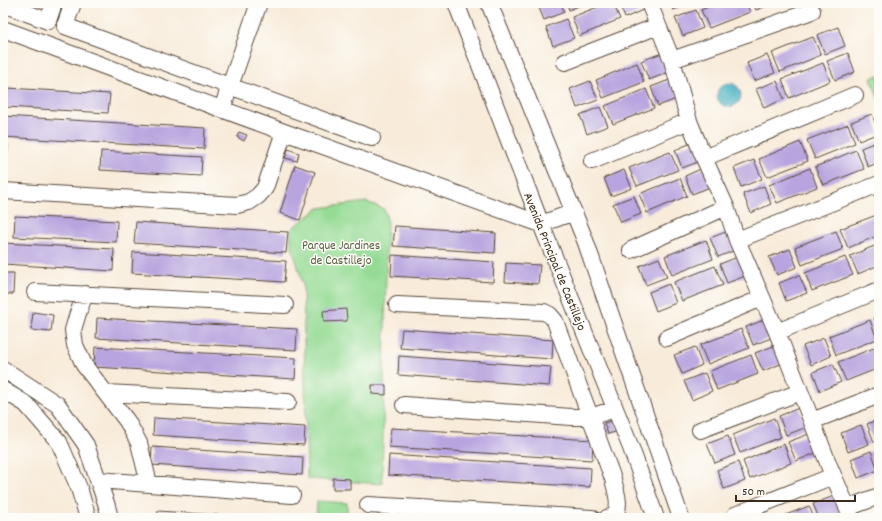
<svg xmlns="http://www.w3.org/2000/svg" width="882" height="521" font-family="Dekko,sans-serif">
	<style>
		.green { fill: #95db94; stroke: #688259 }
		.water { fill: #43afc1; stroke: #3f6c70 }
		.building { fill: #b8a5df }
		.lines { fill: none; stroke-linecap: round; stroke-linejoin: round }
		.minor-casing { stroke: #57473a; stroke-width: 18 }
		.minor { stroke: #fff; stroke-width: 16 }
		.labels { text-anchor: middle; stroke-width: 3; stroke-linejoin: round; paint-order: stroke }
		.park-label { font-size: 13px; fill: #565f41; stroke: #fdfcf7 }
		.street-label { font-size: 13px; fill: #3b2a1e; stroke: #fdfcf7 }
	</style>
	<rect width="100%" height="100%" fill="#fdfcf7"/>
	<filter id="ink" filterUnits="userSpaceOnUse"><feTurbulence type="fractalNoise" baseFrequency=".025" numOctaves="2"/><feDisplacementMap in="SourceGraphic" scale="8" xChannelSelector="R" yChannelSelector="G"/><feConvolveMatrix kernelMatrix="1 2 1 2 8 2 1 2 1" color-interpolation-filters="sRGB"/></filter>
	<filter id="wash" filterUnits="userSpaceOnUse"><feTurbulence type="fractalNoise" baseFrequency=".012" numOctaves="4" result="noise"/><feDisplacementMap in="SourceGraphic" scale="16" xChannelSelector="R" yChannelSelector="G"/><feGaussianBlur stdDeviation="0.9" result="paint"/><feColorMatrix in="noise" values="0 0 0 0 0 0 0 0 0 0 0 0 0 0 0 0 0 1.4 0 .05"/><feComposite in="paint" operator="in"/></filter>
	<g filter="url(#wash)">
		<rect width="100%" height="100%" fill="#f8ebd9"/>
		<!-- green -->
		<path class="green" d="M879 75V101L871 78Z
			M367 202 384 209 387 219 382 484 307 479 303 285 291 243V229L319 208Z
			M317 501 347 503V518H316Z"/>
		<!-- water -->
		<path class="water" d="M717 95a12 12 0 1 1 24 0a12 12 0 1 1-24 0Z"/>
		<g id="blocks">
			<!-- building -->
			<path class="building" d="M537 3H561L564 12 544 20Z
				M567 3H586L569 10Z
				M608 3H613L620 19 579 36 572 17Z
				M619 3H643L645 9 625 18Z
				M670 3H691L673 10Z
				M718 3H746L750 12 709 28 701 10Z
				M753 3H773L756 10Z
				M696 10 703 28 683 36 675 18Z
				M566 19 574 38 553 46 546 27Z
				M838 27 845 46 825 54 817 35Z
				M813 37 821 55 780 72 772 53Z
				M662 53 669 72 649 80 641 61Z
				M848 53 855 72 835 80 827 61Z
				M767 55 775 73 754 81 747 63Z
				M637 63 644 82 603 98 596 80Z
				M823 63 830 81 789 98 782 79Z
				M672 79 679 98 658 106 651 87Z
				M590 81 598 100 577 108 570 89Z
				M777 81 784 99 764 108 756 89Z
				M7 88 110 94 108 113 6 107Z
				M646 89 654 108 613 124 605 106Z
				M600 107 608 126 587 134 580 115Z
				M872 114 879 133 859 141 851 122Z
				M3 116 205 128 204 149 3 137Z
				M848 124 855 143 815 159 807 140Z
				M239 132 247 135 244 141 237 137Z
				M696 141 703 160 682 168 675 150Z
				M879 141V162L868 167 861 148Z
				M800 142 808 161 767 177 759 159Z
				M3 144H8L7 165 3 164Z
				M288 149 299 153 297 161 285 158Z
				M856 150 864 169 823 185 815 167Z
				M101 151 202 157 201 176 100 170Z
				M670 152 678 170 637 186 629 168Z
				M754 160 762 179 741 187 734 168Z
				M295 165 315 172 300 220 280 213Z
				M705 167 713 186 692 194 685 176Z
				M810 168 817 187 777 203 769 185Z
				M624 170 632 188 611 196 604 178Z
				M680 178 687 196 647 213 639 194Z
				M764 186 771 204 751 213 743 194Z
				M634 196 641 214 621 222 613 204Z
				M879 214V235L848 248 840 229Z
				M15 216 117 221 116 242 14 237Z
				M136 222 288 232 286 253 134 243Z
				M395 226 496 233 495 253 393 246Z
				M731 230 738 249 718 257 710 238Z
				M836 231 843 249 802 265 795 247Z
				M706 240 713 259 672 275 665 256Z
				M3 243 114 249 113 271 3 264Z
				M879 244V265L858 274 850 256Z
				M790 249 797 267 777 275 769 257Z
				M133 252 286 261 284 282 132 273Z
				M392 255 494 262 493 282 391 276Z
				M740 256 748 275 727 283 720 264Z
				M845 257 853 275 812 291 805 273Z
				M659 258 667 277 646 285 639 266Z
				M506 263 540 265 538 284 505 282Z
				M715 266 723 285 682 301 674 282Z
				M3 273H14L13 294H3Z
				M799 275 807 293 786 301 779 283Z
				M669 284 676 303 656 311 649 292Z
				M346 309 347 321 324 322 323 311Z
				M33 312 53 315 51 332 31 330Z
				M879 316V331L874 318Z
				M97 318 297 329 296 350 96 338Z
				M766 319 774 337 753 345 746 327Z
				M870 320 877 339 836 355 829 336Z
				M402 329 553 340 552 359 400 348Z
				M741 329 749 348 708 364 700 345Z
				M824 338 831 356 811 365 803 346Z
				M776 345 783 363 763 371 755 353Z
				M879 346V368L846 381 838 362Z
				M95 347 296 358 295 379 94 367Z
				M695 347 702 365 682 374 674 355Z
				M751 355 758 374 717 390 710 371Z
				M399 356 551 367 549 386 398 375Z
				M833 364 841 382 820 391 813 372Z
				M705 373 712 391 692 400 684 381Z
				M372 385H386V395L372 394Z
				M799 408 807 427 786 435 779 416Z
				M154 418 305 427 304 445 153 435Z
				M774 418 781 437 740 453 733 435Z
				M879 419V440L874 442 867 424Z
				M615 420 619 431 608 434 604 423Z
				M861 425 869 444 848 452 841 433Z
				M391 428 593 440 592 460 389 447Z
				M809 434 816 453 796 461 788 442Z
				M728 436 735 455 715 463 707 444Z
				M784 444 791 463 750 479 743 461Z
				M152 447 303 457 302 475 151 465Z
				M871 451 878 470 858 478 851 459Z
				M389 455 591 468 590 487 388 475Z
				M738 462 745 481 724 489 717 470Z
				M333 478 350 479V489H333Z
				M834 496 841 514 831 518H819L813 504Z
				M809 506 814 518H778Z
				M158 511 248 517V518H157Z"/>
		</g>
	</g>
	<g filter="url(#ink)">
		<use href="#blocks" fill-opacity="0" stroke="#57473a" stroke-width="1"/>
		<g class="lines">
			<!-- minor casing -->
			<g class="minor-casing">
				<path id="minor" d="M73 3 65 26 372 138
					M456 3 541 224 631 448 656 518
					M489 3 585 240 681 518
					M649 3 672 60 689 121 704 158 726 207 737 240 777 332 830 468 852 518
					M3 4 48 21 54 3
					M3 29 284 132 541 224 574 212
					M672 60 812 11
					M565 62 658 26
					M222 109 259 3
					M704 158 855 95
					M592 161 689 121
					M3 191 237 205 249 202 258 196 265 188 284 132
					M737 240 879 184
					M631 250 726 207
					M35 292 285 305
					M85 294 78 313 73 330 75 345 84 365 127 421 139 443 149 484
					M397 305 544 312 550 315 555 321 613 479C615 489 623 508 613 516 611 517 609 517 607 518
					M777 332 879 290
					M667 338 762 298
					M3 369 58 405 86 445 107 506 110 518
					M3 390 26 404 59 442 79 488 88 518
					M106 393 288 402
					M404 405 571 417H590L615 409
					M812 421 879 395
					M700 430 800 392
					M98 480 292 495
					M368 505 592 518
					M847 508 879 496
					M735 515 833 476"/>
			</g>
			<!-- minor -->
			<use href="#minor" class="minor"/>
		</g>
	</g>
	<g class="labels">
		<!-- park labels -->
		<g class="park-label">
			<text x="341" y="249">Parque Jardines<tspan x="341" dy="15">de Castillejo</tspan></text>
		</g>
		<!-- street labels -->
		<g class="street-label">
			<text transform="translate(556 261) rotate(68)" y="5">Avenida Principal de Castillejo</text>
		</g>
	</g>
	<!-- margin -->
	<rect width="882" height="521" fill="none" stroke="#fdfcf7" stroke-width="16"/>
	<!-- scale -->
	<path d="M736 495v6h119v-6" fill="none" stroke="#3b2a1e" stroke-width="2"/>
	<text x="742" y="495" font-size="12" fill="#3b2a1e" stroke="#fdfcf7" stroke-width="3" paint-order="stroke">50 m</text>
</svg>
